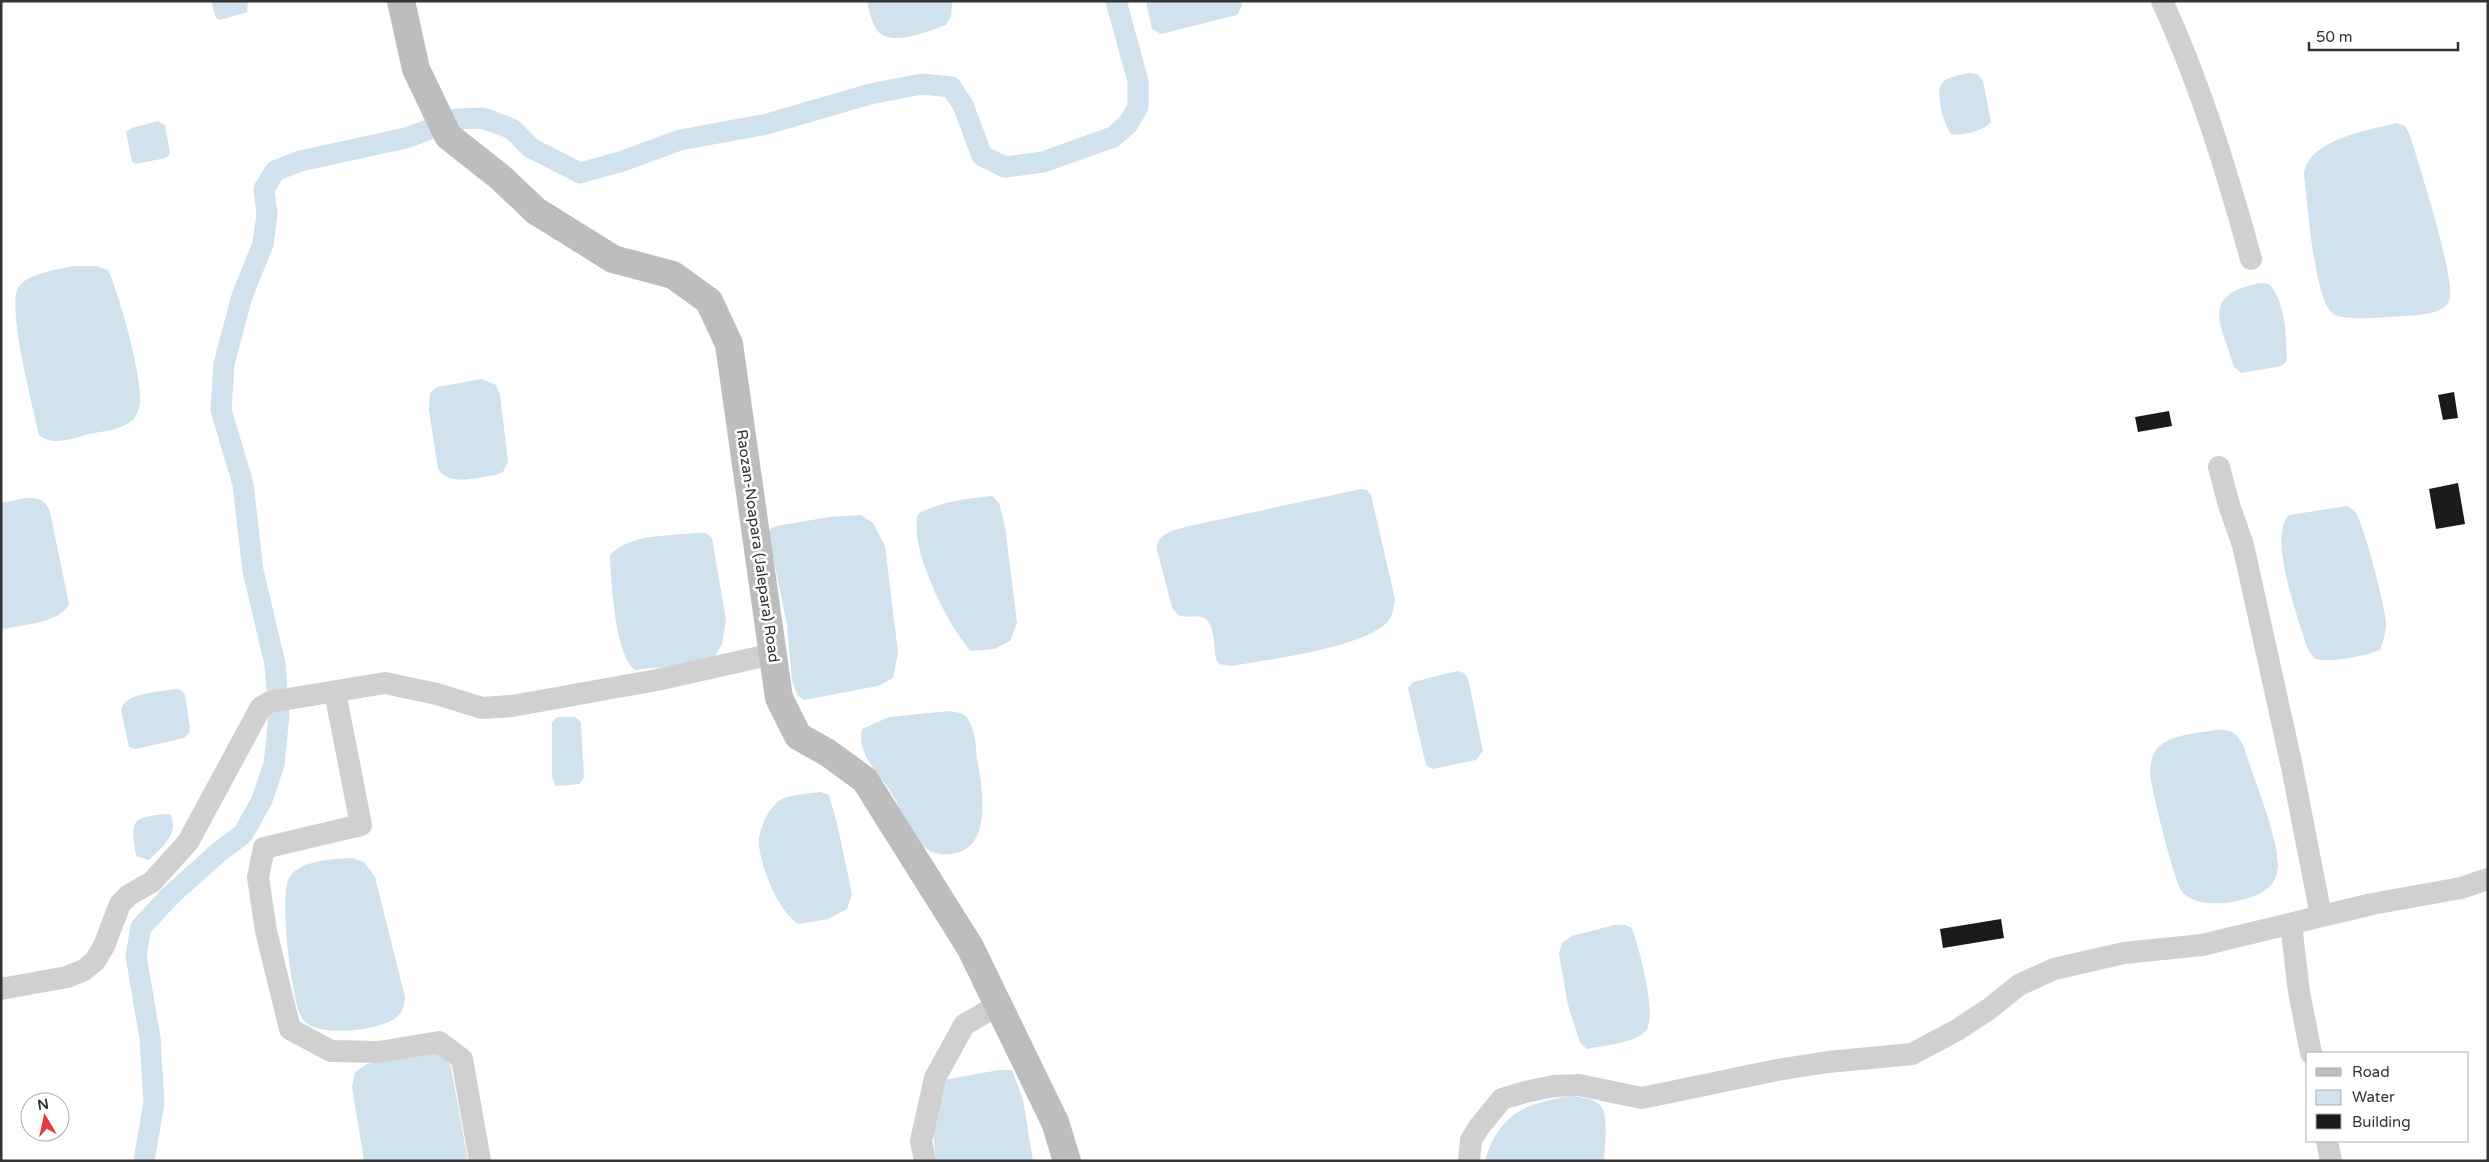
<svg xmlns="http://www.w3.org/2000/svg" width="2489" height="1162" font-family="'Varela Round',sans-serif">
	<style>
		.water { fill: #cfe2ee }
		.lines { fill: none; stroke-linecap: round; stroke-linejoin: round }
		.canal { stroke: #cfe2ee; stroke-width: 21 }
		.building { fill: #1a1a1a }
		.street { stroke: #d0d0d0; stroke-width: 22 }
		.secondary { stroke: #bdbdbd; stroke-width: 28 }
		.labels { text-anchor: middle; stroke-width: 5; stroke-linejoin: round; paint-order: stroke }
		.street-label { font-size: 15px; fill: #333; stroke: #fff }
	</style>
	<rect width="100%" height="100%" fill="#fff"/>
	<!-- water -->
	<path class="water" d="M211 1H248L247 12 220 20 216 18Z
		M867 1H952V3L951 16 946 25C928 31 886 50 875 27 871 20 869 10 867 1Z
		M1146 1H1241L1242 6 1237 15 1161 34 1152 29Z
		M1967 73 1978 74 1983 81 1991 122C1984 131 1963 136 1951 134 1944 125 1933 90 1944 81 1949 77 1960 75 1967 73Z
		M158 121 165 125 170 154 166 158 136 164 132 162 126 132 132 128Z
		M2397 123 2405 126 2410 135C2418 163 2457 280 2449 301 2444 315 2415 315 2404 316 2388 317 2348 321 2335 315 2314 306 2307 197 2304 173 2310 139 2369 130 2397 123Z
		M74 266H96L108 270C120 296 142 376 140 403 140 408 136 417 133 420 122 430 103 431 89 434 73 438 53 447 39 435 33 407 7 309 18 288 25 274 59 269 74 266Z
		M2260 283 2269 284C2286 302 2286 336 2287 360L2282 366 2241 373 2234 367C2221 323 2199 295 2260 283Z
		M482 379 496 385 500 395 508 462 503 472 496 475C478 477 449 487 438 469L429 410 430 393 437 387Z
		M1361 489 1367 490 1371 495 1395 599C1394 609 1392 620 1383 626 1353 649 1271 659 1232 666L1219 664 1216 659C1214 648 1215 632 1209 623 1199 607 1182 627 1172 607L1157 550C1156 533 1175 530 1189 526Z
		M992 496 999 503 1005 526 1017 623 1010 641 994 649 971 651C948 626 908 547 918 514 942 501 965 499 992 496Z
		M26 498C39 498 45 499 50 512L69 604C60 623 24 624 5 629L1 627V503Z
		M2347 506C2350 508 2354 510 2356 513 2365 529 2385 605 2386 623 2386 632 2383 642 2380 650 2361 657 2335 662 2315 659L2307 648C2299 619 2267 536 2289 515Z
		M861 515 873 523 885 546 898 652 893 678 878 686 804 700 798 696 792 681 787 625 768 533 771 528 777 526 829 517Z
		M696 533H706L712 538 726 620 722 644 714 658 673 666 635 670C615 655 611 581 610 555 629 534 669 536 696 533Z
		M1457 671 1464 673 1468 678 1483 751 1476 760 1432 769 1426 765 1408 688 1413 682Z
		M176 689 181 690 185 695 190 727 189 733 184 738 135 749 129 747 121 710C125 692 160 692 176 689Z
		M950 711C956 712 964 713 967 718 975 728 976 746 977 759 982 787 994 848 952 854 918 859 908 825 895 799 883 775 856 758 862 729L889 717Z
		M557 717H575L581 722 584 777 580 784 555 786 552 776V722Z
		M2216 730C2232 729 2237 733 2244 747 2254 781 2276 830 2278 864 2278 872 2275 883 2268 888 2250 903 2201 911 2183 893 2175 886 2153 794 2151 780 2149 768 2151 752 2161 745 2175 734 2199 733 2216 730Z
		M820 792 829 795 837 823 852 894 847 909 828 919 798 924C778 910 762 870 759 846 757 832 769 805 782 799 792 794 809 794 820 792Z
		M166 814 171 815C179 835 162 847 149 860L136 856C131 821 129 818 166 814Z
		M352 858 364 862 375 877 405 997C404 1006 404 1010 397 1017 381 1031 317 1038 303 1020 291 1004 279 894 289 878 299 860 334 859 352 858Z
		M1614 925H1625L1632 928C1638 945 1659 1019 1645 1032 1631 1044 1605 1045 1587 1049L1580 1043 1568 1005 1559 954 1562 943 1572 936Z
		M434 1053 445 1057 451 1067 468 1161H364L352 1087 355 1072 367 1064Z
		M999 1070H1012L1023 1100 1033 1161H936L933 1131 943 1080Z
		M1573 1096C1582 1098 1594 1098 1600 1105 1609 1115 1605 1147 1604 1161H1485C1499 1113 1527 1102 1573 1096Z"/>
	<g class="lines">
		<!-- canal -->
		<path class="canal" d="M144 1161 154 1102 150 1038 136 956 141 927 170 896 219 852 243 834 262 800 274 764 279 716 275 664 253 571 243 484 221 410 224 364 242 296 263 244 267 214 264 189 275 171 300 161 406 138 457 119 483 118 512 129 531 148 580 173 623 161 680 140 767 124 870 94 922 84 951 87 963 105 982 156 1005 167 1043 162 1113 137 1128 124 1138 107V81L1116 1"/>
	</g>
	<!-- building -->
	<path class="building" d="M2454 392 2458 418 2443 420 2438 395Z
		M2169 411 2172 426 2138 432 2135 417Z
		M2458 483 2465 524 2436 529 2429 489Z
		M2001 919 2004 938 1943 948 1940 929Z"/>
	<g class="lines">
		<!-- street -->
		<path class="street" d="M2162 1C2200 83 2227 172 2251 259
			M2219 467 2229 505 2243 545 2292 767 2321 916
			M335 692 361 825 264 848 258 877 266 931 290 1029 331 1051 379 1052 439 1042 462 1059 480 1161
			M2291 924 2299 992 2311 1053
			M1 989 67 977 84 970 95 961 104 946 120 904 129 895 152 882 188 842 261 707 270 702 385 683 437 694 482 708 512 706 657 680 773 654
			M2327 1141 2331 1161
			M925 1161 921 1141 935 1078 964 1025 998 1005
			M1469 1161 1471 1140 1479 1127 1502 1099 1525 1092 1554 1086 1579 1085 1642 1098 1777 1070 1828 1062 1912 1054 1957 1030 1989 1009 2019 985 2054 969 2124 953 2202 945 2372 904 2461 888 2488 879"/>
		<!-- secondary -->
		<path class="secondary" d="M401 1 416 69 448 136 500 177 536 211 613 259 673 275 709 301 729 344 779 698 798 736 828 753 865 780 970 947 1055 1122 1067 1161"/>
	</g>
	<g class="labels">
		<!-- street labels -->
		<g class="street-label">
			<text transform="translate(758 546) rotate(82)" y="5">Raozan-Noapara (Jalepara) Road</text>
		</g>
	</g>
	<!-- border -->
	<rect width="2489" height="1162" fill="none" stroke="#333333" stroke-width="5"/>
	<!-- legend -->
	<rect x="2306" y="1052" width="162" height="90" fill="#ffffff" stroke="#adadad"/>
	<rect x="2316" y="1068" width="25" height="8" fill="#bdbdbd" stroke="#adadad"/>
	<text x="2352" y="1077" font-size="15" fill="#333333">Road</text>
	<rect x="2316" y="1090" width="25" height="15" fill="#cfe2ee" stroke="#adadad"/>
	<text x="2352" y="1102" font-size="15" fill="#333333">Water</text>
	<rect x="2316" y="1114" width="25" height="15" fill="#1a1a1a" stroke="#adadad"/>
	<text x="2352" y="1127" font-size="15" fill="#333333">Building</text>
	<!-- north arrow -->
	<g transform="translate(45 1117) rotate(351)"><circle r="24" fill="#ffffff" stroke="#adadad"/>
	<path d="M0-4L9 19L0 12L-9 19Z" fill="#e63946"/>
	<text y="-8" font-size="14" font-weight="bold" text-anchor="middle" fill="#333333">N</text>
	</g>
	<!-- scale -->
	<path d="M2309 42v8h149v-8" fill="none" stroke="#333333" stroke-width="2.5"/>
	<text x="2316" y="42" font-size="15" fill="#333333" stroke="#ffffff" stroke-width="4" paint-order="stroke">50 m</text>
</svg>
